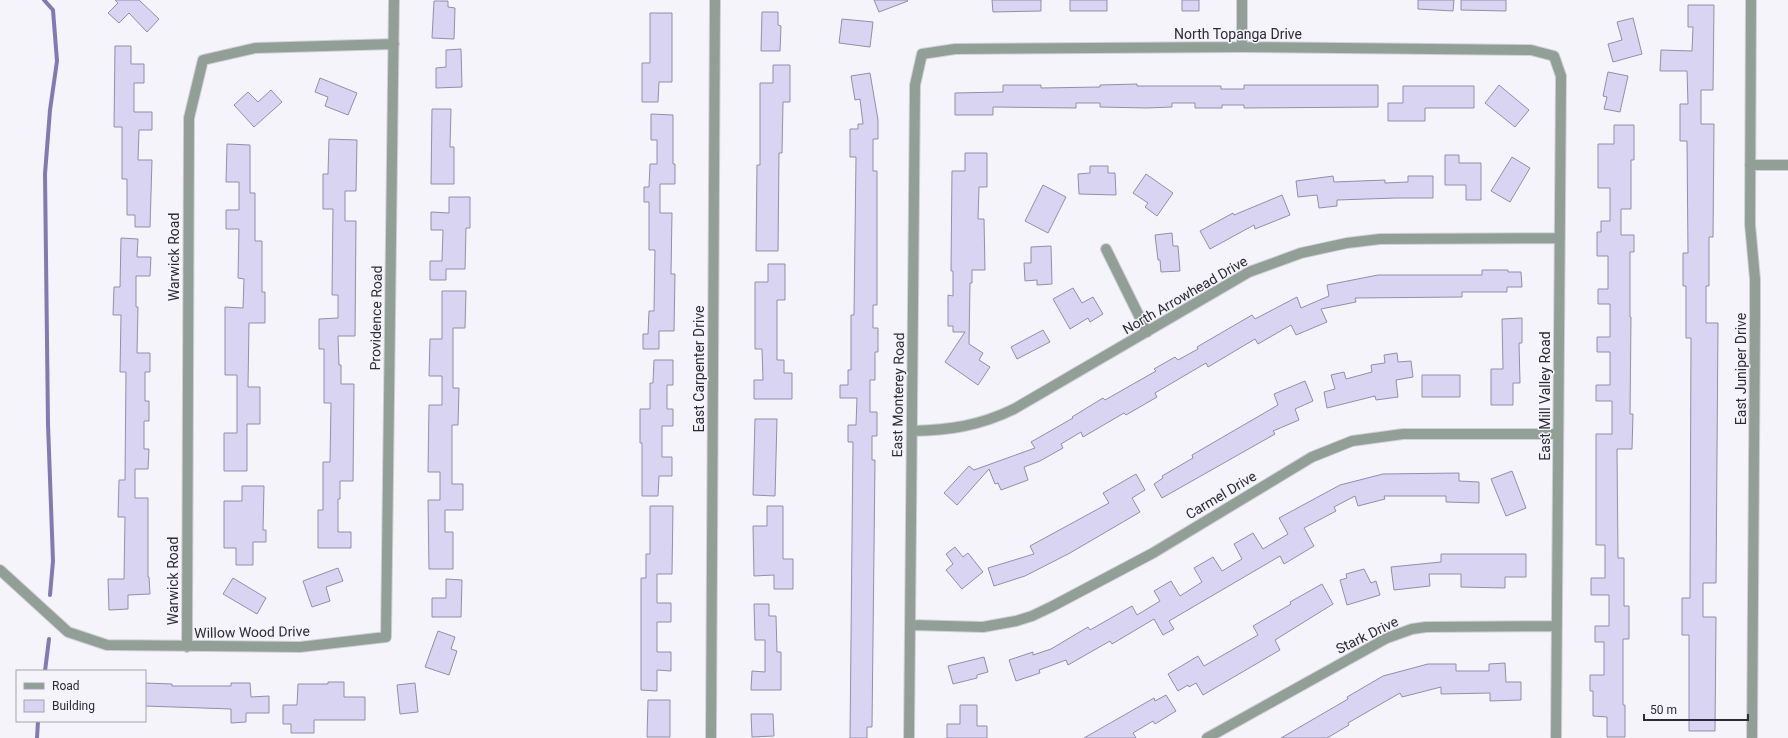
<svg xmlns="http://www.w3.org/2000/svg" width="1788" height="738" font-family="Roboto,sans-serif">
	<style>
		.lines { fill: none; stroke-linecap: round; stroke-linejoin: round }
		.stream { stroke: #8479b3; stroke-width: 4 }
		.building { fill: #d9d4f2; stroke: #938eaa }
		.street-casing { stroke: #d1d0d7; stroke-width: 12 }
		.street { stroke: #929f97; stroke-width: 10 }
		.labels { text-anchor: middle; stroke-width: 3; stroke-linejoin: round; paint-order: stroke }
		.street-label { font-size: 14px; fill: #2c2a36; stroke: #f5f4fa }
	</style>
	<rect width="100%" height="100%" fill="#f5f4fa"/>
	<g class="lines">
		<!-- stream -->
		<path class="stream" d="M44 0 53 10 57 61 50 110 45 174 48 424 53 561 50 595
			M45 671 49 639
			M37 738 38 721"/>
	</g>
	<!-- building -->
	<path class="building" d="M115 0H139L159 19 147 32 129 13 119 23 108 13 118 3Z
		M874 0H907L908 1 879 12Z
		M992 0H1041V11L993 12Z
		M1070 0H1107V11H1070Z
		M1182 0H1199V11H1182Z
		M1418 0H1454L1453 11 1418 9Z
		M1461 0H1506V11L1461 10Z
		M434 1H448V7L455 8 454 39 432 38Z
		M1688 5H1714L1713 90H1701V124H1714L1713 237H1709V286H1706V323H1718L1716 583H1703V617H1716L1715 731H1689V635H1682V598H1690L1691 338H1686V286H1683V253H1688L1687 141H1680V104H1688L1687 71H1660L1661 50 1692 51 1693 27H1688Z
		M762 12H778V25L781 26 780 51H761Z
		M650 13H672V82H659L658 102H642V63H650Z
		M1633 18 1642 54 1613 62 1608 44 1622 40 1617 22Z
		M842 19 873 22 870 47 839 43Z
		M115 46H131V64H144V83H134V112H152V130H139L138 160H152L150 227H135V215H127V179H122V127H114Z
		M461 49 462 87 436 88V68L446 67V50Z
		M773 65H790V102H783L782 153H779L778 251H756L757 165H760V83H773Z
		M1608 72 1628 76 1620 112 1604 109 1607 97 1603 96Z
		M870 73 878 120V139H873V171H877V305H873V328H878V352H875V380H870V412H877V436H872V460H875L872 727H867V738H850L853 442H848V425H856L857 398H840V385H848V370H851V315H854L856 157H850V129H858V124H863L860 99 855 100 851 76Z
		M320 78 357 93 348 115 325 106 328 97 315 92Z
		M1137 84V86H1221V89H1244V85H1378V107L1244 108V105H1222V108H1195V103H1172V107L1147 108 1100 107V103H1076V108L993 107V115H955V93L1003 92V85H1041V88L1100 87V85Z
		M1499 85 1529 110 1515 127 1485 103Z
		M1403 86H1474V108H1425V121H1388V103H1403Z
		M271 90 282 102 254 127 234 105 248 92 258 102Z
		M432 109H451L450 147H454V184H431Z
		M651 114 673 115V164H675V184H660V213H672L671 274H675L674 331H659V349H643V334H648L649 311H654L655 250H649V202H644V187H649L650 164H657V140H651Z
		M1614 125H1634V160H1631V209H1621V235H1634V252H1630V317H1631L1630 414H1633L1632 449H1617L1618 558H1624V606H1629V639H1623V705H1625V737H1607V717L1593 716V691H1590V675H1604V642H1595V626H1609V595H1591V578H1605V545H1596V434H1612V401H1596V385H1610V352H1597V337H1610V304H1598V289H1608V256H1597V232H1601V221H1610V188H1598V144H1614Z
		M329 139 357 140 356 191H345V221H356L355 336H338L339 365H341V384H354L353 481H340V499H338V532H351V548H318V510H323V462H330L331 403H324V349H319V319L338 318V295H332L333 209H323V174H328Z
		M227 144 250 145V193H255V241H262V292H265V323H249L248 387H260V424H247V471H224V433H237V375H225V307L243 308 244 279 238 278 239 229H226V210H239V182H226Z
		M965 153H987V187H979L978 219H984L985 270H972V283H970L969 344 983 353 979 360 990 367 978 385 945 362 965 332H953V326H948V295L953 296V271H951L952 171H965Z
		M1445 155H1459V163H1481V200H1466V185H1445Z
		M1512 157 1530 168 1510 202 1491 191Z
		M1090 166H1108V173H1115L1116 195 1079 194 1078 174 1090 173Z
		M1146 174 1173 193 1157 216 1145 207 1148 203 1133 193Z
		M1333 176 1334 182 1385 180V183L1408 182V176H1433V198H1396L1337 200V206L1319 208 1317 195 1298 197 1296 181Z
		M1043 185 1066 197 1048 233 1025 221Z
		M1282 195 1290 215 1255 229 1254 225 1210 249 1200 231 1233 213 1234 215Z
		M449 197H470V228H466L465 269H446V280H430V261H442L443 230H431V212L449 213Z
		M1172 233 1173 246H1178L1180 271 1161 272 1160 260H1158L1155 235Z
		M121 238 138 239 137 257H151L150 276H136V307H138L137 353H150V372H145V401H149V421H144V449H149L148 469H135V498H148V577H149L150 594 128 595V609L109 610 108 579H124L125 517H118L119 480H125L126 372H120L121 315H113L114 287H120Z
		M1051 246 1052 284 1037 285V280L1025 281 1024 263H1031V247Z
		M768 264H785V300H777V360H784V373H792V399H754V380H763L762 349H755V282H768Z
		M1482 270H1508V272H1521L1522 287H1507V292H1462V297L1355 298 1356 302 1321 309 1327 322 1296 335 1291 325 1258 344 1255 339 1208 367 1206 363 1155 393 1157 397 1126 415 1124 413 1083 437 1081 432 1061 444 1063 448 1040 461 1024 467 1028 480 1001 490 998 483 995 484 989 469 957 505 944 493 969 466 974 470 1035 448 1031 442 1073 418 1072 417 1103 398 1105 400 1156 371 1154 369 1175 357 1178 360 1198 349 1197 347 1252 315 1255 319 1297 297 1301 308 1329 296 1327 285 1378 275H1482Z
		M1073 288 1082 303 1093 297 1103 314 1090 322 1088 318 1070 329 1053 299Z
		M442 291H466L465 328H453V388H459L458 425H452V484H463V510H445V532H453V569H429L428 500H440V472H428L429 405H442V376H429L430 339H442Z
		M1522 318V343H1519L1520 383H1513V405H1491V369H1503L1502 319Z
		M1043 330 1050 342 1017 359 1011 347Z
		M1397 353 1398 362 1411 361 1413 377 1396 380 1398 397 1376 400 1375 396 1327 408 1324 392 1335 389 1331 375 1344 372 1346 379 1372 372 1371 365 1385 363 1384 355Z
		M654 360H673V385H667V409H673V426H662V457H672V476H659L658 496H642V443H640V409H650V383H653Z
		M1422 375H1460V397H1422Z
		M1305 381 1313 401 1295 409 1299 420 1273 431 1275 434 1162 498 1154 484 1163 478 1162 476 1193 458 1192 455 1278 405 1274 394Z
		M755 419H777L775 496 753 495Z
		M1512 471 1526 508 1506 516 1491 479Z
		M1459 473V481L1479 482V503L1446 502V496H1384L1385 499 1358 506 1355 496 1334 507 1336 511 1304 528 1314 546 1284 564 1280 556 1169 621 1174 629 1163 635 1154 619 1112 644 1110 641 1068 665 1066 660 1039 670 1040 673 1016 681 1009 660 1033 652V655L1051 649 1088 627 1090 630 1132 606 1137 615 1160 601 1154 591 1171 581 1180 596 1202 582 1194 568 1213 557 1222 571 1242 559 1234 544 1253 533 1263 549 1288 534 1279 518 1340 485 1383 474Z
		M1136 474 1145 490 1132 498 1140 512 1070 553 1025 576 994 586 988 568 1034 554 1030 546 1109 503 1103 493Z
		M242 486H264L263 530H266V542H253V565H236V548H224V501H242Z
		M650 506H673L672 574H657V603H671V622H657V652H671V671L657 670V691L641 690V578H646V554H650Z
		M767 506H783V559H793V589H774V575L754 576 753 526H767Z
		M955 547 963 557 968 553 983 572 962 589 946 570 953 564 946 554Z
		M1441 554H1526V577H1505V588L1461 587V574H1429L1430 586 1394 590 1391 567 1441 562Z
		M338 568 343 581 326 587 330 601 312 607 303 581Z
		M1364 569 1371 583 1376 581 1380 595 1347 605 1340 580 1347 578 1346 574Z
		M233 578 266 598 257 614 223 594Z
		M446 579 462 580 461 617H432V598H446Z
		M1322 584 1333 604 1275 640 1280 650 1203 695 1196 683 1189 687 1188 685 1178 691 1168 674 1198 656 1204 666 1258 635 1253 626 1291 604 1290 602Z
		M754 604H769V616H776L777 652H781V690H751L752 671 765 672V640H755Z
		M438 631 455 637 451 649 457 651 449 675 425 667Z
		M984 657 988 672 977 675V678L953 684 948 666Z
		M1505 663 1506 682H1521V700L1490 701V693L1441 694V687L1402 697 1400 693 1348 723 1349 725 1327 738H1281L1348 699 1347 697 1383 676 1428 664H1456V671H1489V664Z
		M328 682H344V697H365V720H314V733H291V724H283V705H297L298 684H328Z
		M145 683 172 684V686H231V683H250L251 697 269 696V713H246V722L231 723V709L145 706Z
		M415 683 418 712 400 714 397 685Z
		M1166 695 1176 711 1155 724 1153 721 1133 733 1136 738H1084L1154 698 1155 701Z
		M648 700H670V737H647Z
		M960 705H977V726H987V738H947V724H960Z
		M751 714H773L774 736 752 737Z"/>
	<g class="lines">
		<!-- street casing -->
		<g class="street-casing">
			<path id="street" d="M1242 0V47
				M1751 0 1750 224 1755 279V314L1752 738
				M1750 165H1788
				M1106 249 1147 332
				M912 431C950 430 979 426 1014 409L1249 272 1301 253 1347 243 1380 239 1560 238
				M0 570 68 632 107 645 300 647 386 637 394 0
				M911 625 983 627 1016 621 1032 616 1051 607 1153 553 1312 457 1352 441 1403 434H1558
				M187 647 189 118 203 60 255 48 394 44
				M711 738 715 0
				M909 738 915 85 922 54 955 49 1242 47 1531 50 1554 56 1561 76 1556 738
				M1207 738 1387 638 1412 629 1426 627 1557 626"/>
		</g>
		<!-- street -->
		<use href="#street" class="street"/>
	</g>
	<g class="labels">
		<!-- street labels -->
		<g class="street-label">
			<text x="1238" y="39">North Topanga Drive</text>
			<text transform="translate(174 257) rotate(-90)" y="5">Warwick Road</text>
			<text transform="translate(1185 295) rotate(-30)" y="5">North Arrowhead Drive</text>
			<text transform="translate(376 318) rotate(-89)" y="5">Providence Road</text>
			<text transform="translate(699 369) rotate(-90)" y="5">East Carpenter Drive</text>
			<text transform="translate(1741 369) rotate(-90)" y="5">East Juniper Drive</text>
			<text transform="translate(898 395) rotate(-89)" y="5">East Monterey Road</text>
			<text transform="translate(1545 396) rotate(-90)" y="5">East Mill Valley Road</text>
			<text transform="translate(1221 495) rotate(-31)" y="5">Carmel Drive</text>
			<text transform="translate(173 581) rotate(-90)" y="5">Warwick Road</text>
			<text transform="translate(252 632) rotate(-1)" y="5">Willow Wood Drive</text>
			<text transform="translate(1367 635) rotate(-26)" y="5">Stark Drive</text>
		</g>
	</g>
	<!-- legend -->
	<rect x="16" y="670" width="130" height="52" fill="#f5f4fa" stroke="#a5a3ac"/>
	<rect x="24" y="683" width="20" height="6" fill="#929f97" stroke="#a5a3ac"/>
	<text x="52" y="690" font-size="12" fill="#2c2a36">Road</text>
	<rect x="24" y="700" width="20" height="12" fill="#d9d4f2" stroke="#a5a3ac"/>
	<text x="52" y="710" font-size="12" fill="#2c2a36">Building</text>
	<!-- scale -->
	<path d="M1644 714v6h104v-6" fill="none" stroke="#2c2a36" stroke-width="2"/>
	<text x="1650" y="714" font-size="12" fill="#2c2a36" stroke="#f5f4fa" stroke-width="3" paint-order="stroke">50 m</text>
</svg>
